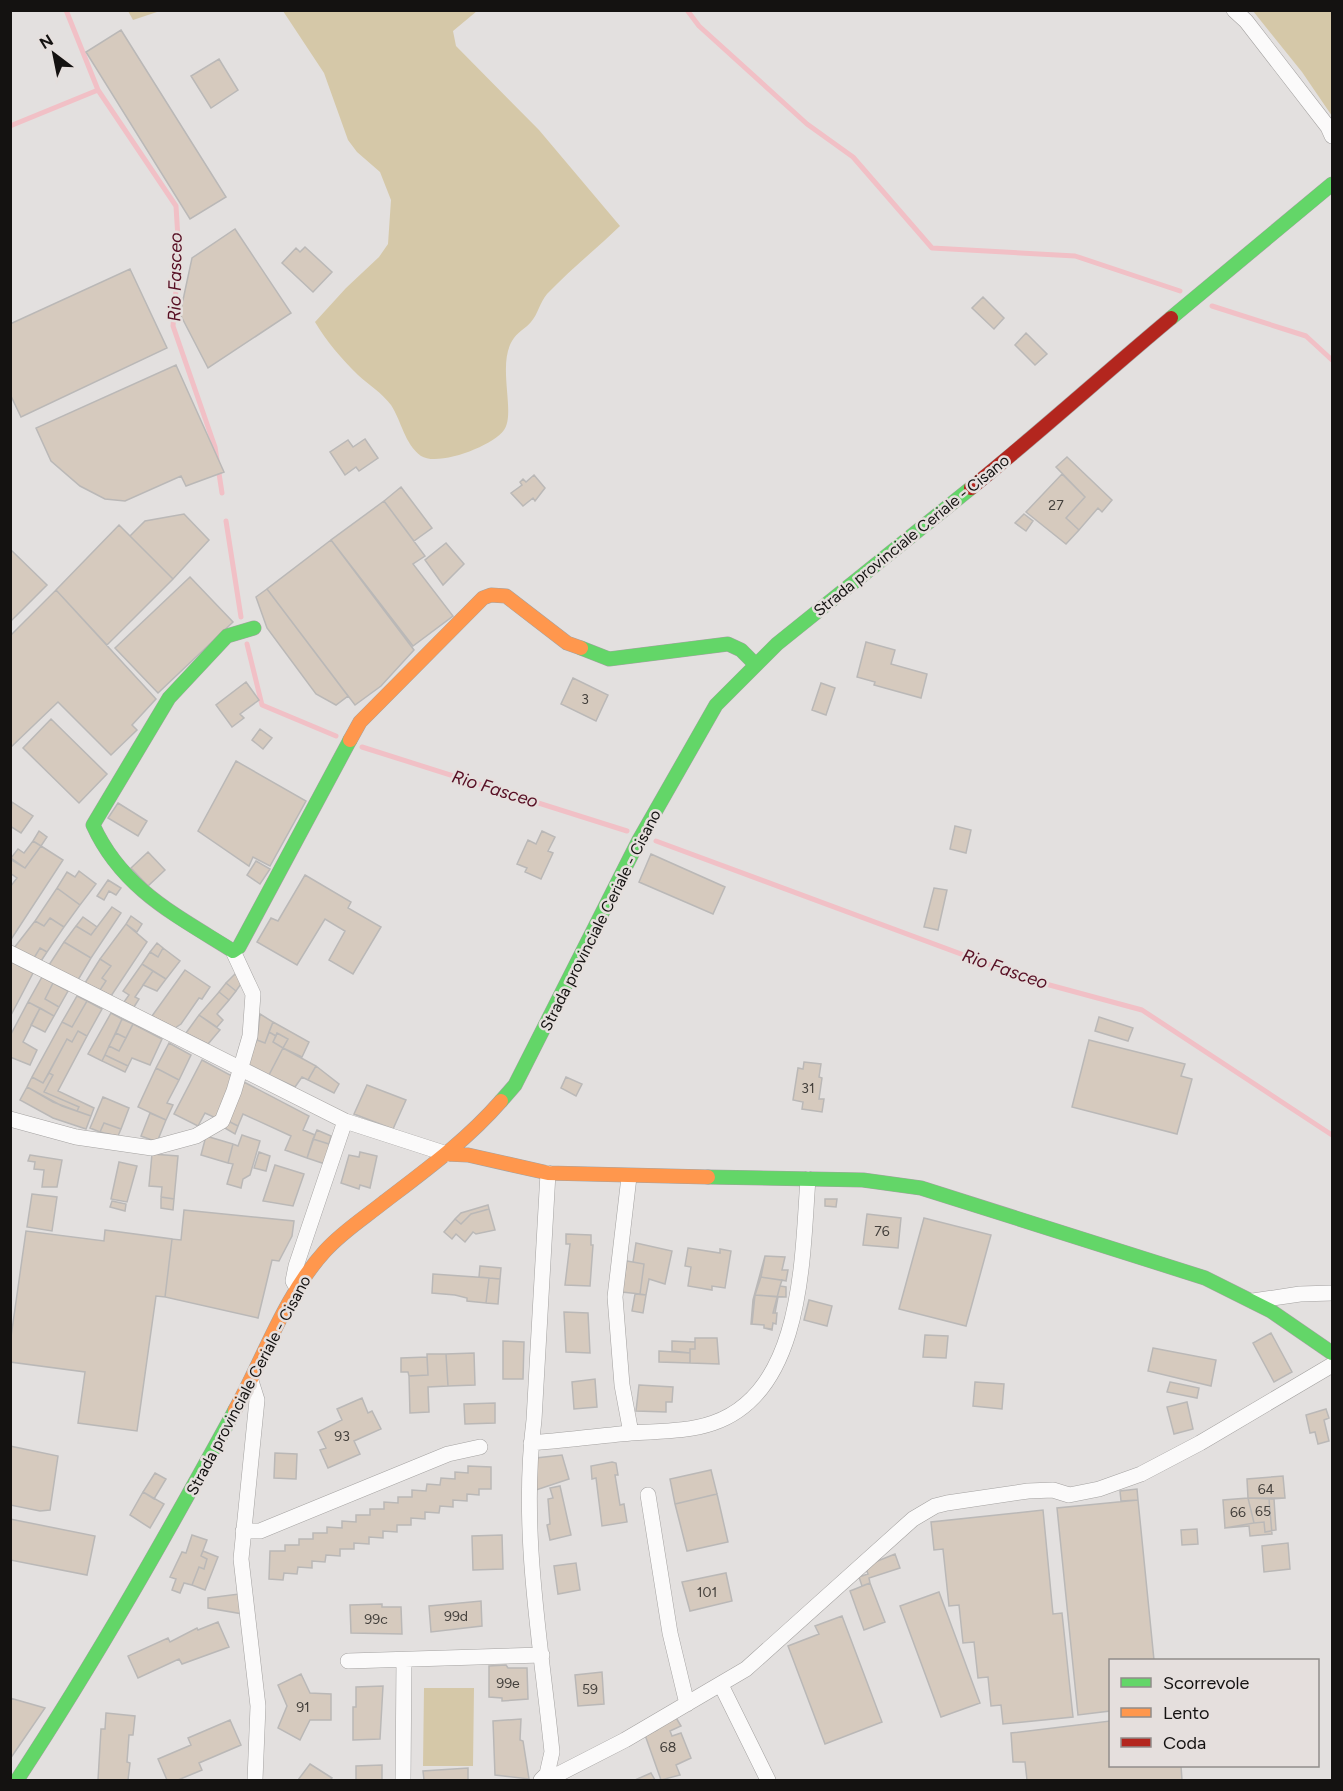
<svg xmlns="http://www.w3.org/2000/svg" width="1343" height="1791" font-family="Figtree,sans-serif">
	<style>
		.green { fill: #d5c8a8 }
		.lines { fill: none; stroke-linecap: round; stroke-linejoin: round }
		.stream { stroke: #f1c0c6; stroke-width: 5 }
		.building { fill: #d6cabe; stroke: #bab8b7; stroke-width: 1.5 }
		.street-casing { stroke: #a4a2a1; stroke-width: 16 }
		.fast-casing { stroke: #a4a2a1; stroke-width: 15 }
		.slow-casing { stroke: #a4a2a1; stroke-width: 15 }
		.jam-casing { stroke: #a4a2a1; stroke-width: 15 }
		.street { stroke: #fbfafa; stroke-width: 15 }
		.fast { stroke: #63d668; stroke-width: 14 }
		.slow { stroke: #ff974d; stroke-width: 14 }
		.jam { stroke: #b3261e; stroke-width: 14 }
		.labels { text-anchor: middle; stroke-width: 5; stroke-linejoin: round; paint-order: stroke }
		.number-label { font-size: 14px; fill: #44403c }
		.street-label { font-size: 16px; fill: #141211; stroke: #e5dfdd }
		.water-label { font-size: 18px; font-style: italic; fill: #570e23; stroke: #e5dfdd }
	</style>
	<rect width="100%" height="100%" fill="#e3e0df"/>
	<!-- green -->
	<path class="green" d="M128 11H160L133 20Z
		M283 11H477L453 31 456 46 539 130 620 226C596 249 570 270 547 294 540 302 538 314 531 322 525 329 517 332 512 341 497 366 516 413 504 430 493 446 438 467 421 456 404 443 402 422 391 405 382 393 369 385 358 375 342 359 326 341 315 322L346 288 379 257 388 244 391 200 380 172 357 152 348 140 324 73Z
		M1253 11H1332V116L1302 72Z
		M424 1688H474L473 1766H423Z"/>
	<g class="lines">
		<!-- stream -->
		<path class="stream" d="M66 10 98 90 176 206 179 255 173 326 215 447 222 493
			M687 10 699 26 807 124 853 157 932 248 1075 256 1180 291
			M10 126 98 90
			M1212 306 1306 336 1332 360
			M226 521 241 617
			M247 644 262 705 336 736
			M362 747 627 831
			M656 841 1031 980 1142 1010 1332 1135"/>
	</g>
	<!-- building -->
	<path class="building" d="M121 30 226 197 190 219 86 52Z
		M219 59 238 90 211 108 191 76Z
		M235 229 291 313 208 368 180 314 192 258Z
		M305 247 332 272 313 292 282 263 296 248 300 252Z
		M130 269 167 348 21 417 10 394V324Z
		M983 297 1004 318 994 329 972 308Z
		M1026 333 1047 354 1035 365 1015 345Z
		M176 365 224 472 186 486 181 476 125 501 105 499 80 486 51 461 36 428Z
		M365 439 378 458 359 471 356 467 345 475 330 452 348 440 353 447Z
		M1067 457 1112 500 1102 512 1098 508 1079 530 1066 518 1085 497 1056 467Z
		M1062 474 1085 497 1066 518 1079 530 1066 544 1026 512Z
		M534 475 545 488 535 501 533 498 523 506 511 493 522 485 520 482 523 479 526 482Z
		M401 487 432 528 414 541 384 501Z
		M384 501 425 556 413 564 453 616 413 646 331 540Z
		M184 514 209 540 173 579 130 536 145 521Z
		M1024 514 1033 521 1026 531 1015 523Z
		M119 525 173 579 107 645 56 590Z
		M331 540 414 650 381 686 355 705 267 589Z
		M446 543 464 564 443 585 425 560Z
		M10 549 47 585 10 622Z
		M190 577 233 622 158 693 115 648Z
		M267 589 348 696 336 705 316 694 267 628 256 597Z
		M56 590 156 699 132 725 137 730 111 755 58 702 10 748V636Z
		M866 642 895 650 891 664 927 674 921 698 874 685 875 682 857 677Z
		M573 678 608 695 596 721 561 704Z
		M246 682 259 700 240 714 244 718 232 727 216 705Z
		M821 683 835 688 826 715 812 710Z
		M51 719 107 774 79 803 23 748Z
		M260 729 272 738 263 749 252 740Z
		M236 761 306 801 270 866 253 857 249 866 198 831Z
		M12 802 33 816 21 833 10 826Z
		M118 803 147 821 138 836 108 818Z
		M955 826 971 830 966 853 950 849Z
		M39 831 47 837 41 846 33 841Z
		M542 831 555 837 548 851 553 853 541 879 525 872 527 868 517 864 528 840 536 844Z
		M33 841 41 846 25 868 11 858 18 849 24 853Z
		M41 846 63 860 10 941V887L17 878 10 873V859L25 868Z
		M148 852 165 870 148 886 131 868Z
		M651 854 725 887 713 914 639 882Z
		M256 861 270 869 260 884 247 875Z
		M79 871 96 884 80 905 57 888 67 872 75 877Z
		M305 875 351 902 348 908 381 927 353 974 329 960 345 931 325 919 297 965 257 942 271 918 278 921Z
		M108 880 121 888 116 895 109 891 104 900 97 896Z
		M57 888 80 905 64 927 50 918 44 926 35 921Z
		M934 888 947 890 938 930 924 927Z
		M112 907 121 913 91 958 64 942 76 926 91 935Z
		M131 916 142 924 137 932 126 924Z
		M83 917 97 927 91 935 76 926Z
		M50 918 64 927 47 952 40 948 34 958 14 948 35 921 44 926Z
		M126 924 147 942 111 996 100 990 106 981 102 978 111 966 100 959Z
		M64 942 91 958 78 980 49 965Z
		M157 943 163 948 158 957 150 952Z
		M40 948 47 952 41 961 34 958Z
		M163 948 180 961 166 979 142 964 150 952 158 957Z
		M100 959 111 966 102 978 106 981 100 990 85 983Z
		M10 961 33 973 10 1017Z
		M142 964 153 971 135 997 139 999 134 1007 124 1002 129 995 123 991Z
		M185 970 210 987 202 999 199 998 181 1024 175 1028 152 1016Z
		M153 971 166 979 157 991 143 985Z
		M235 974 243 981 236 991 226 983Z
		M42 977 53 983 45 999 59 1007 54 1016 28 1002Z
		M53 983 68 991 59 1007 45 999Z
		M226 983 236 991 229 1000 219 992Z
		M219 992 229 1000 217 1014 223 1020 217 1027 199 1015Z
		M77 996 87 1001 72 1027 62 1022Z
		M87 1001 102 1009 87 1036 78 1031 72 1042 67 1039 43 1083 32 1077 62 1022 72 1027Z
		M28 1002 40 1008 23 1042 37 1050 30 1065 10 1057V1036Z
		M40 1008 54 1016 45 1032 31 1025Z
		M111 1013 122 1019 102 1061 88 1054Z
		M260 1014 273 1022 265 1043 257 1040Z
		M199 1015 220 1030 208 1044 186 1033Z
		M1099 1017 1133 1028 1128 1041 1095 1031Z
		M122 1019 133 1024 126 1038 116 1033Z
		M273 1022 309 1042 302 1057 283 1048 288 1039 277 1033 276 1036 269 1032Z
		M133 1024 162 1039 150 1065 132 1058 128 1066 105 1055 109 1046 119 1051Z
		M78 1031 87 1036 58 1091 94 1108 91 1116 77 1111 79 1107 44 1092 53 1075 49 1073 67 1039 72 1042Z
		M269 1032 276 1036 273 1042 283 1048 269 1075 246 1063 257 1040 265 1043Z
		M116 1033 126 1038 119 1051 109 1046Z
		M277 1033 288 1039 283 1048 273 1042Z
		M1089 1040 1185 1064 1181 1076 1192 1079 1177 1134 1072 1107Z
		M169 1043 191 1055 179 1080 156 1068Z
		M283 1048 316 1066 308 1080 302 1077 295 1087 269 1075Z
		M105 1055 128 1066 125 1072 102 1061Z
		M202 1060 232 1076 218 1119 205 1113 198 1126 174 1114Z
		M804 1062 821 1064 819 1077 822 1078 819 1099H824L822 1112 802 1109 803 1102 793 1100 798 1068 803 1069Z
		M316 1066 339 1084 334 1093 308 1080Z
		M156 1068 179 1080 167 1103 173 1105 166 1120 138 1107Z
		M49 1073 53 1075 44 1092 79 1107 77 1111 53 1102 27 1087 32 1077 43 1083Z
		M566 1077 582 1084 576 1096 561 1088Z
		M242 1081 309 1116 303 1130 315 1135 307 1158 285 1150 291 1136 243 1114 238 1126 226 1120Z
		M367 1085 406 1100 393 1129 354 1114Z
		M27 1087 62 1106 91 1116 86 1129 53 1118 20 1100Z
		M103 1097 129 1108 121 1129 104 1123 100 1132 90 1128Z
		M150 1113 166 1120 157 1142 141 1136Z
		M226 1120 238 1126 235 1134 223 1127Z
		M104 1123 121 1129 118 1136 100 1132Z
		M317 1130 331 1136 329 1144 313 1139Z
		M242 1135 260 1141 250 1175 243 1179 241 1188 227 1184 233 1164 228 1163 233 1144 238 1146Z
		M206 1136 233 1144 228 1163 201 1155Z
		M313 1139 332 1145 325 1164 307 1158Z
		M259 1152 270 1156 266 1171 254 1168Z
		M360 1152 377 1156 370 1188 360 1185 359 1189 341 1183 349 1155 359 1157Z
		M152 1154 178 1156 174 1199 161 1197 162 1187 149 1186Z
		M30 1155 62 1160 57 1187H42L44 1170 34 1169 35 1162 28 1161Z
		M119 1162 137 1166 127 1202 111 1199Z
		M275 1165 304 1174 293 1206 263 1201Z
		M32 1194 57 1197 52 1231 27 1227Z
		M161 1197 174 1199 173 1210 161 1208Z
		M825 1199H837L836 1207 825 1206Z
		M112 1201 126 1204 125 1211 110 1207Z
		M488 1205 489 1209 471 1214 461 1224 455 1219 461 1213Z
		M489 1209 495 1230 476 1234 473 1232 465 1242 456 1234 452 1239 444 1232 455 1219 461 1224 471 1214Z
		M184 1210 294 1221 292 1236 279 1261 272 1260 258 1318 165 1297 172 1239 181 1240Z
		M867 1214 901 1218 898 1248 863 1245Z
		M924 1218 991 1235 966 1326 899 1309Z
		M105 1230 172 1239 165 1297 156 1296 137 1431 78 1423 85 1372 10 1362V1344L26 1231 104 1241Z
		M566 1234 591 1235V1245H593L590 1286 565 1285 570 1244H566Z
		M636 1243 672 1251 665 1284 649 1279 646 1295 640 1294 644 1264 633 1262Z
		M688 1248 720 1253V1249L731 1251 725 1288 712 1286V1290L688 1286 691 1267 685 1266Z
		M765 1256 785 1257 782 1270H788L786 1281 782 1280 780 1286 773 1313H777L776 1324 773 1323 772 1329 764 1328V1325L751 1324 753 1300Z
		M765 1256 785 1257 782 1270H788L786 1281 761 1277Z
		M627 1261 644 1264 640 1294 622 1292Z
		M480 1266 501 1268 500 1279 479 1277Z
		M433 1274 489 1278 486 1303 467 1301V1298L455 1295 432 1293Z
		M761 1277 782 1280 780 1286 786 1287V1297L755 1295Z
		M489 1278 500 1279 498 1304 486 1303Z
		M635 1294 646 1295 643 1313 632 1311Z
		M755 1295 778 1297 775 1313H777L776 1324 773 1323 772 1330 764 1328V1325L752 1324Z
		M809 1300 832 1306 827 1326 804 1320Z
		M564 1312 588 1313 590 1353 566 1352Z
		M1271 1333 1292 1372 1274 1382 1253 1343Z
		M925 1335 948 1336 946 1358 923 1357Z
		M695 1338H717L719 1364 690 1363V1349H695Z
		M503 1341 524 1342 523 1379H503Z
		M672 1341 695 1342V1349H690V1353L672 1351Z
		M1153 1348 1216 1360 1211 1386 1148 1371Z
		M659 1351 690 1353V1363L659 1362Z
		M474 1353 475 1385 448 1386 446 1354Z
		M427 1354H446L448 1386 428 1387 429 1412 410 1413 409 1376 428 1375Z
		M427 1357 428 1375 409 1376 408 1372H401V1358Z
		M595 1379 597 1407 574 1409 572 1382Z
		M975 1382 1004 1384 1002 1409 973 1406Z
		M1170 1382 1199 1388 1197 1398 1167 1392Z
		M639 1385 673 1387 672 1402H666V1412L636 1411Z
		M362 1398 368 1413 372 1411 381 1429 354 1441 360 1454 328 1468 320 1450 326 1448 318 1432 342 1420 337 1409Z
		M1187 1402 1193 1429 1174 1434 1167 1407Z
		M495 1403V1423L465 1424 464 1404Z
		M1326 1409 1329 1418 1324 1420 1329 1441 1318 1444 1315 1432 1310 1433 1306 1415Z
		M10 1446 58 1456 50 1510 40 1511 10 1505Z
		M275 1453 297 1454 296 1479 274 1478Z
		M562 1455 569 1479 536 1490V1458Z
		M612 1462 616 1463 618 1475H615L620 1505 624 1504 627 1522 602 1526 596 1478 592 1479 591 1466Z
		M468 1466 491 1467V1489H479V1495L467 1494V1501L453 1500V1507L440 1506 439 1513 425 1512V1519L411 1518V1525H397V1532L383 1531V1538L369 1537V1544L354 1543V1549H340V1556L326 1555 325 1562 312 1561V1568L298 1567 297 1574 284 1573 283 1580 269 1579 270 1551H285V1545H299V1539H313V1533H327V1527L342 1528V1521L356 1522V1515H370V1509H384V1502L398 1503V1497H412V1490L426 1491 427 1484 440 1485 441 1478 455 1479V1472L468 1473Z
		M711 1470 717 1494 675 1504 670 1479Z
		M155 1473 166 1479 154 1499 143 1492Z
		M1283 1476 1285 1498 1269 1499 1272 1534 1250 1536 1249 1526 1225 1528 1223 1500 1248 1498 1247 1479Z
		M1283 1476 1285 1498H1248L1247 1479Z
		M560 1486 571 1535 550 1540 547 1525 550 1524 548 1499 553 1498 550 1488Z
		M1137 1489 1138 1500 1121 1501 1120 1491Z
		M143 1492 164 1504 150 1528 130 1515Z
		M717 1494 728 1542 687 1551 675 1504Z
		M1248 1498 1274 1499 1276 1530 1265 1532 1264 1522 1254 1523Z
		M1248 1498 1254 1523 1225 1528 1223 1500Z
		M1138 1500 1154 1660H1110V1711L1078 1715 1057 1508Z
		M1043 1510 1053 1614 1062 1613 1073 1717 1003 1724 1001 1705 991 1706 988 1677 978 1678 974 1642 963 1643 959 1605 949 1606 943 1549 934 1550 931 1522Z
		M10 1519 95 1536 87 1575 10 1560Z
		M1197 1529 1198 1544 1182 1545 1181 1530Z
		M192 1535 207 1540 201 1556 207 1559 204 1569 199 1567 192 1585 184 1583 180 1593 172 1590 176 1579 170 1577 182 1552 186 1553Z
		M502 1535 503 1569 473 1570 472 1536Z
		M1288 1543 1290 1569 1264 1572 1262 1546Z
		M203 1551 218 1557 205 1590 192 1585 199 1567 204 1569 207 1559 201 1556Z
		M895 1554 900 1568 869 1578 870 1583 862 1586 859 1577 868 1574 865 1566Z
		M576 1563 580 1590 558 1594 554 1566Z
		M726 1573 732 1601 690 1611 682 1582Z
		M870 1583 885 1622 864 1630 850 1591Z
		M939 1592 980 1703 941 1717 900 1606Z
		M239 1594 243 1614 208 1608V1598Z
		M481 1601 482 1626 431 1632 429 1606Z
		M382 1604V1607H401L402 1634 351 1633 350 1605Z
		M842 1616 882 1722 825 1744 788 1646 819 1634 815 1626Z
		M218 1622 229 1647 182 1664 179 1659 138 1678 128 1656 168 1638 170 1642 197 1628 198 1630Z
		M506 1665 508 1668H527L528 1699 502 1701V1698L489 1697V1666Z
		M602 1672 604 1704 578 1706 575 1675Z
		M301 1674 310 1693 331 1694V1720H310L300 1740 278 1728 287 1706 278 1685Z
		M383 1686 380 1739 353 1740V1707H356V1687Z
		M10 1698 45 1708 10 1759Z
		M106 1713 135 1716 133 1735H129L127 1762 130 1763 128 1780H98L101 1729H105Z
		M675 1716 681 1726 670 1731 672 1736 681 1733 691 1758 676 1765 680 1775 661 1780 645 1735 657 1730 656 1726Z
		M521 1719 520 1740 523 1741 529 1779 495 1775 493 1721Z
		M230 1720 241 1745 199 1763 202 1770 178 1780H167L158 1759 191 1745 188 1738Z
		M1110 1721V1766H1181L1182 1780H1027L1025 1762H1013L1011 1733Z
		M310 1764 332 1778 330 1780H298Z
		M382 1765V1780H356V1766Z
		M468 1768V1780H424L423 1771Z
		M651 1773 655 1780H635Z"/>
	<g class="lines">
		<!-- street casing -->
		<g class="street-casing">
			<path id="street" d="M1234 10 1246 21 1328 127 1332 136
				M10 953 345 1121 447 1154
				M10 1119 76 1137 152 1148 196 1136 222 1121 234 1091 250 1036 253 994 233 951
				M629 1177 615 1297 622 1385 631 1433
				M297 1288 293 1281 296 1266 345 1121
				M1253 1301 1300 1294 1332 1293
				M251 1381 257 1400 241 1559 258 1706 255 1780
				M531 1443C565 1440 598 1436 631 1433 658 1431 687 1432 713 1423 804 1392 802 1257 808 1179
				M648 1495 670 1633 687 1704
				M243 1531H260L448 1454 480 1447
				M348 1661 542 1655
				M721 1685 768 1780
				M403 1780 404 1660
				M541 1780 547 1774 552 1752C541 1643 520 1531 534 1420L548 1173
				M547 1780 625 1740 746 1669 913 1519 935 1506 947 1503 1028 1491 1053 1490 1069 1495 1099 1489 1141 1474 1200 1443 1332 1365"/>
		</g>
		<!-- fast casing -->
		<g class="fast-casing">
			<path id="fast" d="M1171 318 1332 184
				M254 628 227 636 169 698 93 825C122 889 176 915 233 951L239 947 350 740
				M581 648 609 659 728 644 741 650 755 664
				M501 1101 515 1085 639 840 716 705 777 644 971 488
				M708 1177 863 1180 921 1188 1205 1278 1271 1311 1332 1353
				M17 1780C96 1660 166 1536 235 1410"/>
		</g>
		<!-- slow casing -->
		<g class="slow-casing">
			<path id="slow" d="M350 740 360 722 483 598 491 595 506 596 567 643 581 648
				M447 1154 468 1155 548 1173 708 1177
				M235 1410C264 1358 284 1296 325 1251 342 1232 364 1218 384 1202 426 1170 467 1140 501 1101"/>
		</g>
		<!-- jam casing -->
		<g class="jam-casing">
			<path id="jam" d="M971 488C1039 433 1104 374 1171 318"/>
		</g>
		<!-- street -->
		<use href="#street" class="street"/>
		<!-- fast -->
		<use href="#fast" class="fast"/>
		<!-- slow -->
		<use href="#slow" class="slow"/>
		<!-- jam -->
		<use href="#jam" class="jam"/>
	</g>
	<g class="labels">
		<!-- number labels -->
		<g class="number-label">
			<text x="1056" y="510">27</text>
			<text x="585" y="704">3</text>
			<text x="808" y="1093">31</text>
			<text x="882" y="1236">76</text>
			<text x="342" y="1441">93</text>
			<text x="1266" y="1494">64</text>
			<text x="1263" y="1516">65</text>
			<text x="1238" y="1517">66</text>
			<text x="707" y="1597">101</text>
			<text x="456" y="1621">99d</text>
			<text x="376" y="1624">99c</text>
			<text x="508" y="1688">99e</text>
			<text x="590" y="1694">59</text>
			<text x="303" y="1712">91</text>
			<text x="668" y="1752">68</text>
		</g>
		<!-- street labels -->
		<g class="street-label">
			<text transform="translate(911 535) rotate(-39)" y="6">Strada provinciale Ceriale - Cisano</text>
			<text transform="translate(600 920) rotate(-63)" y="6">Strada provinciale Ceriale - Cisano</text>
			<text transform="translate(248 1385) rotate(-62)" y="6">Strada provinciale Ceriale - Cisano</text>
		</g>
		<!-- water labels -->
		<g class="water-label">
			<text transform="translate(175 277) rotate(-89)" y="6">Rio Fasceo</text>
			<text transform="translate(495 789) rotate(17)" y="6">Rio Fasceo</text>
			<text transform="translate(1005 969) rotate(19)" y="6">Rio Fasceo</text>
		</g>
	</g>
	<!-- border -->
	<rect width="1343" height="1791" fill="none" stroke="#141211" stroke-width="24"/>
	<!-- legend -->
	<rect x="1109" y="1659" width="210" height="108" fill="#e5dfdd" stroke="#918d8b" stroke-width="1.5"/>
	<rect x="1121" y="1678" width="30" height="9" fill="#63d668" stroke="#918d8b" stroke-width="1.5"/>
	<text x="1163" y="1689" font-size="18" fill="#141211">Scorrevole</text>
	<rect x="1121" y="1708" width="30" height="9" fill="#ff974d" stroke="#918d8b" stroke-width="1.5"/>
	<text x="1163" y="1719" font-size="18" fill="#141211">Lento</text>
	<rect x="1121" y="1738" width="30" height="9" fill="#b3261e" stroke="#918d8b" stroke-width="1.5"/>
	<text x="1163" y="1749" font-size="18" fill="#141211">Coda</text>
	<!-- north arrow -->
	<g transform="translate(54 54) rotate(328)" stroke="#e5dfdd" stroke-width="4.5" paint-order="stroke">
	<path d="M0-4.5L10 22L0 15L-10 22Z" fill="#141211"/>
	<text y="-9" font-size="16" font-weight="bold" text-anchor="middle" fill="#141211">N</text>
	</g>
</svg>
